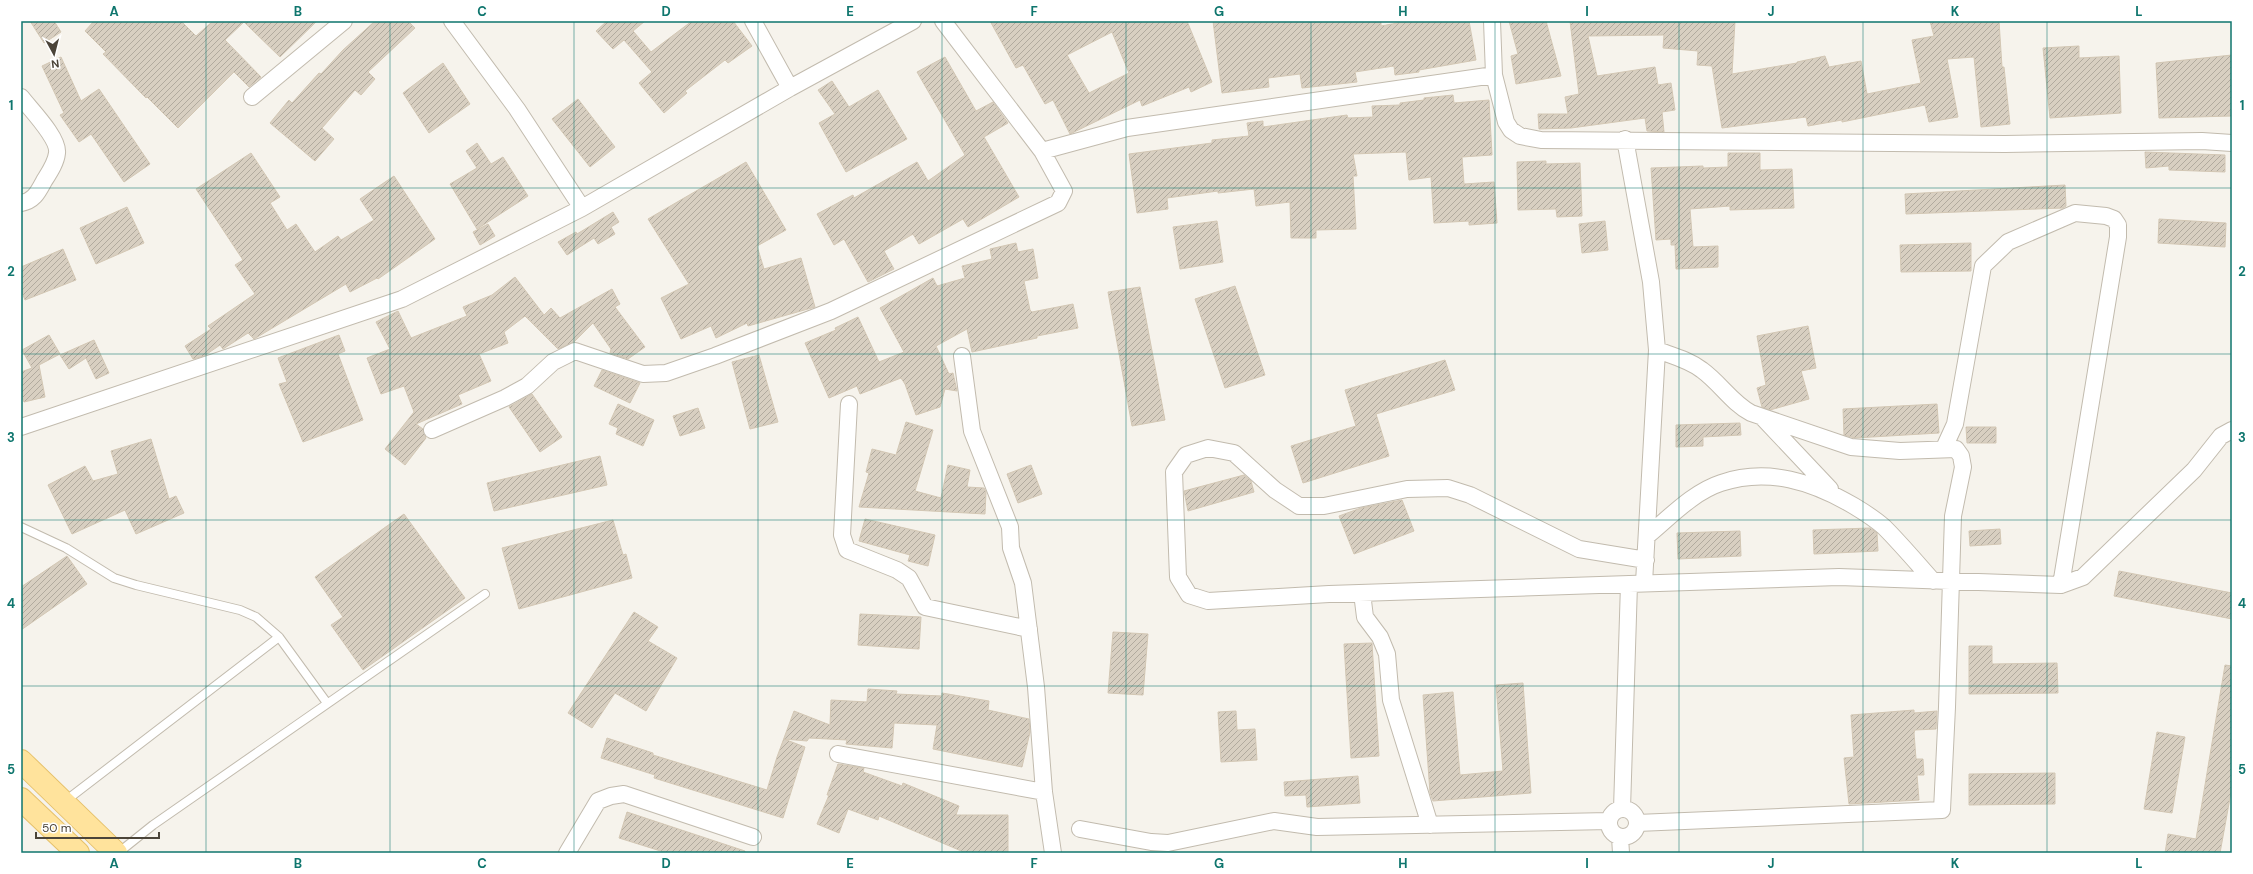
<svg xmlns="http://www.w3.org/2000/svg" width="2253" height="874" font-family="'DM Sans',sans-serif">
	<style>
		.building { fill: url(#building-hatch); stroke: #d3c7b4; fill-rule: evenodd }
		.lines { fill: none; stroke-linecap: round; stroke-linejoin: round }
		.service-casing { stroke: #c2bbae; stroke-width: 10 }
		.minor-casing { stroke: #c2bbae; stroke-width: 18 }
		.primary-casing { stroke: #e6c16a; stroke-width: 24 }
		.service { stroke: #fff; stroke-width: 8 }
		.minor { stroke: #fff; stroke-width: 16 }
		.primary { stroke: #ffe39c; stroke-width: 22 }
		.grid { fill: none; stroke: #0f766e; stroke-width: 1; stroke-opacity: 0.55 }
		.neatline { fill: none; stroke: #0f766e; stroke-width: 1.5 }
		.grid-label { font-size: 13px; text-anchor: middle; font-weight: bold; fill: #0f766e }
	</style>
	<defs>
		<pattern id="building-hatch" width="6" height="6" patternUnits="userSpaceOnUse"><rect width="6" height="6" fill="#d8cfc1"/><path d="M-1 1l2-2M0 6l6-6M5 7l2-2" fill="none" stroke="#b1aa9e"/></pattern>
	</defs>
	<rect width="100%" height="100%" fill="#f6f3ec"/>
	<!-- building -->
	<path class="building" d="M30 21H54L61 32 44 43Z
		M94 21H181L196 36 213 21H317L280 57 244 22 225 40 261 77 249 87 234 72 178 128 147 97 146 98 103 54 106 52 85 31Z
		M375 21H408L415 28 368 72 375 79 361 95 355 90 322 128 334 139 315 161 270 123 289 100 292 103 319 73 321 74 343 50Z
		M607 21H645L633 31 651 52 692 21H733L752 46 728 63 725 60 685 91 687 93 664 113 639 83 652 72 624 40 613 49 596 31Z
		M990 21H1187L1212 82 1191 92 1189 87 1142 106 1140 100 1070 134 1053 100 1045 104 1023 65 1016 68ZM1112 32 1129 73 1089 93 1067 55Z
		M1213 21H1381V26L1408 21H1469L1476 60 1419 70V72L1395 75 1394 66 1355 72 1357 82 1302 88 1300 74 1268 78 1269 87 1222 93Z
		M1509 21H1546L1561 76 1516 84 1511 56 1518 54Z
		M1570 21H1735L1732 74 1797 63V62L1825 56 1829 67 1861 61 1867 94 1921 83 1912 40 1934 36 1930 21H1999L2002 67H2004L2010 124 1981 127 1974 57 1947 59 1958 117 1929 122 1925 105 1842 122V120L1808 126 1806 117 1722 128 1712 66 1697 65 1698 51 1663 48 1664 35 1588 36 1597 76 1655 67 1658 85 1671 83 1675 110 1662 112 1664 132 1647 131 1645 118 1571 128 1539 129 1538 114H1568L1565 97 1579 94Z
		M2079 46V58L2119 56 2121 113 2050 118 2043 48Z
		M2232 55V116L2159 118 2156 63Z
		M61 57 81 101 99 89 150 164 124 182 91 134 79 142 60 115 64 113 42 66Z
		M945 57 976 111 993 102 1008 123 984 137 1019 197 968 227 963 219 919 244 913 234 884 251 894 269 868 282 844 239 834 245 817 214 853 195 854 198 917 162 928 181 965 155 917 72Z
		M443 63 470 104 429 133 403 93Z
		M832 81 849 107 878 90 907 139 846 172 819 123 835 114 818 90Z
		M1453 95 1454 103 1489 100 1492 155 1462 157 1464 184 1494 182 1497 223 1469 225V221L1434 223 1431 177 1409 180 1406 152 1353 154 1357 176H1353L1356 229 1316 230V238H1291L1290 202 1256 206 1254 189 1218 193V191L1167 198 1168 209 1137 213 1129 154 1212 143V140L1249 136 1247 123 1263 121V127L1347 115 1348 118 1373 117 1372 106 1400 105V103L1424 100V98Z
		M578 99 615 147 590 167 552 119Z
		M477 143 491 164 503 157 528 196 477 229 450 184 477 168 466 151Z
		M2145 152 2225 155V172L2169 170V166L2146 168Z
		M251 153 280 197 270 203 287 230 296 224 315 252 338 236 341 240 374 220 360 199 394 176 435 239 378 279 377 278 350 292 346 284 254 339 248 333 223 349 220 345 204 356 193 359 185 346 211 329 208 326 255 294 235 265 243 260 196 189Z
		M1728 153H1760V170L1792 169 1794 208 1730 210V206L1690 209 1693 247 1718 246V267L1676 269 1675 245H1671V239L1656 240 1651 168 1703 166V168L1728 167Z
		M1546 161V164L1580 163 1582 216 1557 217 1556 209 1518 210 1517 162Z
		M746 162 786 230 757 246 764 269 801 258 815 307 748 326 747 323 716 338 711 326 681 339 661 298 689 284 648 219Z
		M2065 185 2066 206 2063 208 1906 214 1905 194Z
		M127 207 144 243 96 264 80 228Z
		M613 212 619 222 611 227 615 234 598 244 594 238 567 255 558 242 576 232 577 234Z
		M2159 219 2226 223 2225 247 2158 243Z
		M1217 221 1223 262 1180 269 1173 227Z
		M1605 221 1608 250 1582 253 1579 224Z
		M488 224 495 236 480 245 473 232Z
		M1016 243 1018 252 1033 249 1038 278 1024 281 1030 310 1032 312 1073 304 1078 328 1037 336V338L972 352 967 329 936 346 949 374 953 373 957 391 945 389 940 407 916 415 905 384 901 378 860 394 857 386 829 398 805 343 836 330 835 328 858 317 879 362 904 352 880 308 933 278 937 286 965 278 962 266 992 259 990 249Z
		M1971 243V271L1901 272 1900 245Z
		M63 249 76 280 25 300 21 290V267Z
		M515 277 544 315 551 308 560 318 612 289 620 304 615 307 645 347 628 359 610 353 611 349 593 323 574 342 558 349 525 316 504 332 508 343 479 354 491 381 458 395 462 404 416 424 423 429 426 438 405 465 385 449 414 412 404 386 381 394 367 358 390 349 376 322 398 311 411 338 467 316 463 307 492 295Z
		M1235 286 1265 375 1225 388 1195 299Z
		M1140 287 1165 420 1132 426 1108 292Z
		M1808 326 1816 368 1801 371 1809 399 1770 410 1762 407 1757 388 1766 385 1757 336Z
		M49 335 60 354 39 365 45 397 24 402 21 394V372L32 368 22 350Z
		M339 335 345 351 338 354 363 420 303 442 279 384 287 382 278 358Z
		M94 340 109 373 96 379 86 358 69 369 60 355Z
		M759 355 778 422 750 429 732 362Z
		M1445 360 1455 390 1376 414 1389 456 1303 483 1291 446 1356 426 1345 390Z
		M602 370 640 383 630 403 594 386Z
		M532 394 562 437 540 452 509 407Z
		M618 404 654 420 643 446 616 434 618 428 609 424Z
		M1937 404 1939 433 1855 438 1844 435 1843 409Z
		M698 408 705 428 680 436 673 416Z
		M906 422 933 430 915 491 941 498 948 465 970 470 967 487 984 488 986 492 985 514 859 507 869 473 866 472 872 449 896 455Z
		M1740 423 1741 435 1703 437V446L1676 447V425Z
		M1966 427H1996V443H1967Z
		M151 439 169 499 176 496 184 513 136 534 125 510 72 534 48 485 85 466 93 481 118 474 111 451Z
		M600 456 607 485 494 511 487 483Z
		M1031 465 1042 494 1018 503 1007 474Z
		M1244 475 1251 481 1254 492 1188 511 1184 491Z
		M1402 500 1414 531 1354 554 1339 516 1361 508Z
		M404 514 465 598 363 670 331 625 343 617 315 577Z
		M865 519 935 535 928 566 908 561 910 555 859 541Z
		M613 520 623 555 626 554 632 578 519 609 502 548Z
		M1870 528 1877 533 1878 551 1814 554 1813 530Z
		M2000 529 2001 544 1970 546 1969 531Z
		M1740 531 1741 556 1678 559 1677 533Z
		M67 556 87 584 21 630V587Z
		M2119 571 2232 593V619L2114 596Z
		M634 612 658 627 648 641 677 658 646 711 615 693 592 728 568 713Z
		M860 614 921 617 919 649 858 645Z
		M1113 632 1148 634 1143 695 1108 693Z
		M1372 643 1379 756 1351 758 1344 644Z
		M1969 646H1992V664L2057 663 2058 693 1969 694Z
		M2225 665 2232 666V787L2220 853H2165L2168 834 2196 839Z
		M1523 683 1531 793 1433 801 1430 793 1423 695 1453 692 1460 775 1503 771 1496 685Z
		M868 689 897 691 896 694 942 696V693L989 701 988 710 1029 719 1030 732 1022 767 933 749 937 725 894 723 892 748 846 744 847 740 809 738 807 741 784 739 805 747 783 818 654 778 655 775 601 758 607 738 653 753V755L767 790 777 757 794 711 830 725 831 700 867 702Z
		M1914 710V713L1937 711 1936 729 1915 730 1914 733 1916 759H1923L1924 775H1917L1919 800 1849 804 1844 758 1854 757 1851 715Z
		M1236 711 1237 730 1255 729 1257 760 1221 762 1218 712Z
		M2157 732 2185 737 2172 813 2144 809Z
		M838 764 864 768 863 772 902 786 903 783 959 806 956 815H1008V853H966L879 816 878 820 848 809 839 833 817 824 829 795H827Z
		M2055 773V804L1969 805V774Z
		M1358 776 1360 803 1307 807 1306 795 1285 796 1284 782Z
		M627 812 745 851V853H667L619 838Z"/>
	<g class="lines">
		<!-- service casing -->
		<g class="service-casing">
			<path id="service" d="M21 527 66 548 114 578 136 585 240 610 256 617 279 637 327 703
				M64 802 279 637
				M118 853 153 825 485 594"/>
		</g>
		<!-- minor casing -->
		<g class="minor-casing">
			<path id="minor" d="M452 21 517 109 582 208
				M753 21 790 88
				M1492 21 1494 75 1506 122 1511 130 1520 136 1541 140 2005 144 2202 141 2232 143
				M21 97C31 110 59 138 57 153 56 163 49 173 44 181 38 192 34 201 21 203
				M252 97 344 21
				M1625 139 1651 282 1657 350 1644 583
				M1042 151 1127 128 1494 75
				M962 356 972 431 1010 527 1011 548 1023 583 1036 687 1044 792 1053 853
				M849 404 842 535 847 550 897 570 909 578 925 607 1029 629
				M1764 419 1830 489
				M21 427 402 299 582 208 790 88 913 21
				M432 430 505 398 527 386 553 362 575 351 643 374 666 373 715 356 831 311 1058 203 1064 191 1042 151 943 21
				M1944 448 1955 424 1983 266 2008 242 2075 213 2106 216 2114 219 2118 225V237L2061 585
				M1647 536C1669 518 1693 492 1721 483 1768 467 1813 482 1854 506 1864 512 1875 519 1884 527 1901 544 1917 563 1933 581
				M1646 560 1579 549 1470 495 1448 488 1407 489 1324 506H1299L1275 490 1234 453 1208 448 1186 455 1174 472 1178 577 1189 595 1208 601 1329 594 1839 577 2061 585 2083 577 2194 470 2221 436 2232 430
				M1362 593 1365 617 1380 637 1387 654 1391 700 1430 825
				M838 754 1044 792
				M1622 809 1629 584
				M1609 823a14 14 0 1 1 28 0a14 14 0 1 1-28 0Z
				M1637 823 1942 810 1947 707 1953 516 1963 467 1961 456 1956 449 1900 451 1851 447 1751 413C1732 403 1720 383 1702 370 1689 360 1673 356 1657 350
				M1080 829 1151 842 1168 843 1274 821 1317 827 1609 821
				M1620 837 1621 853
				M567 853 598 801 611 796 624 794 753 837"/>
		</g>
		<!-- primary casing -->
		<g class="primary-casing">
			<path id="primary" d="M21 761 116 853
				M21 799 78 853"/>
		</g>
		<!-- service -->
		<use href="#service" class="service"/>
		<!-- minor -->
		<use href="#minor" class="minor"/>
		<!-- primary -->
		<use href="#primary" class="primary"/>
	</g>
	<!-- grid -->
	<path class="grid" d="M206 21V853M390 21V853M574 21V853M758 21V853M942 21V853M1126 21V853M1311 21V853M1495 21V853M1679 21V853M1863 21V853M2047 21V853M21 188H2232M21 354H2232M21 520H2232M21 686H2232"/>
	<!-- border -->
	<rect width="2253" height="874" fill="none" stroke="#ffffff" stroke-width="44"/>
	<!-- north arrow -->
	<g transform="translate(54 54) rotate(173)" stroke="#ffffff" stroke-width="3" paint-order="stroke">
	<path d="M0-3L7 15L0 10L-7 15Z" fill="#4b4439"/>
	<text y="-6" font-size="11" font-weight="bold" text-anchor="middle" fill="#4b4439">N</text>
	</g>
	<!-- scale -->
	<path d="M36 832v6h123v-6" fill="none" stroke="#4b4439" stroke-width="2"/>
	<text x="42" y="832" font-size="12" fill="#4b4439" stroke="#ffffff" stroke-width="3" paint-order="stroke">50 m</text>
	<rect x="22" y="22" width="2209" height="830" class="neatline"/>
	<g class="grid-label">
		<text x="114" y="16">A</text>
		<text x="298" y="16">B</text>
		<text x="482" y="16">C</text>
		<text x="666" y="16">D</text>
		<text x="850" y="16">E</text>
		<text x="1034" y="16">F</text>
		<text x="1219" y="16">G</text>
		<text x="1403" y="16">H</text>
		<text x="1587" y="16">I</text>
		<text x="1771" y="16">J</text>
		<text x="1955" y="16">K</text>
		<text x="2139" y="16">L</text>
		<text x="11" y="110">1</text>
		<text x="2242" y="110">1</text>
		<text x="11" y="276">2</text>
		<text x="2242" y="276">2</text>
		<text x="11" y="442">3</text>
		<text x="2242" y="442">3</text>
		<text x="11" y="608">4</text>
		<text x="2242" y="608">4</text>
		<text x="11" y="774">5</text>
		<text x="2242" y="774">5</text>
		<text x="114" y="868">A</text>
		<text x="298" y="868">B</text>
		<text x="482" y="868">C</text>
		<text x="666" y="868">D</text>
		<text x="850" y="868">E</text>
		<text x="1034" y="868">F</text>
		<text x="1219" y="868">G</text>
		<text x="1403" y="868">H</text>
		<text x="1587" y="868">I</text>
		<text x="1771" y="868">J</text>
		<text x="1955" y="868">K</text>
		<text x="2139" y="868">L</text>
	</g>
</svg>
